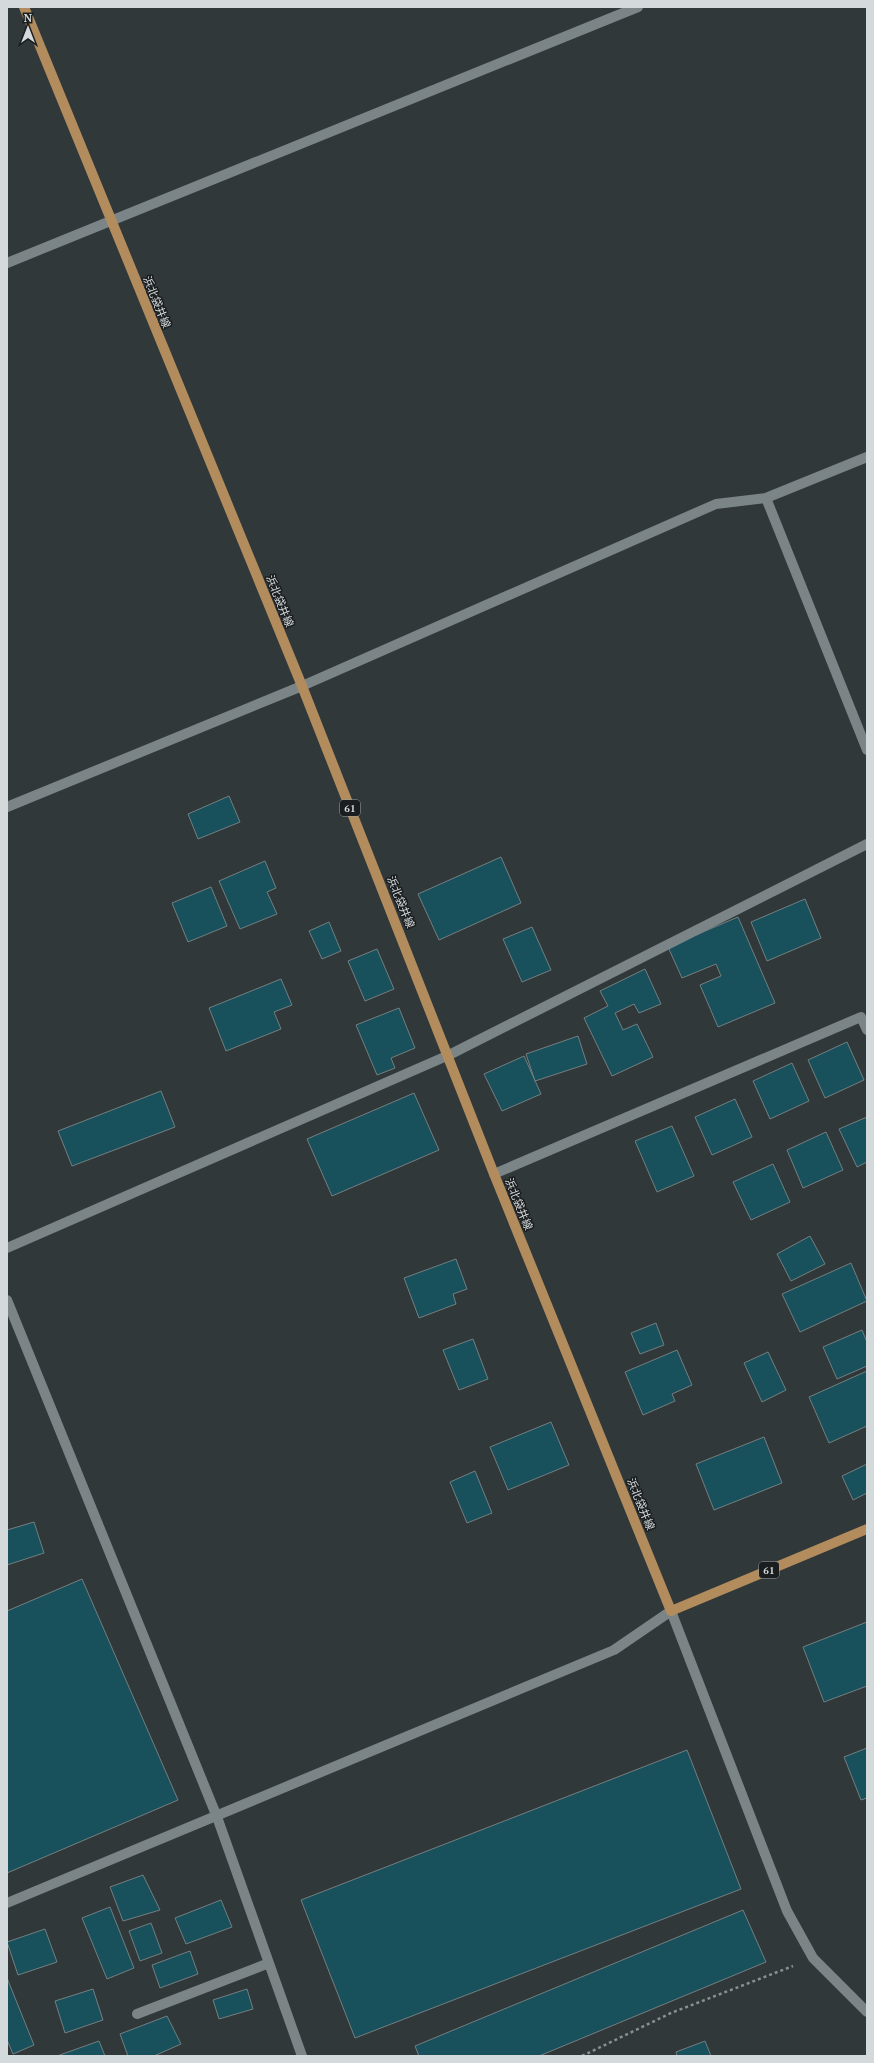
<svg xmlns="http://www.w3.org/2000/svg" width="874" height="2063" font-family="'PT Serif','Noto Sans JP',serif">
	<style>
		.building { fill: #18515c; stroke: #757e80 }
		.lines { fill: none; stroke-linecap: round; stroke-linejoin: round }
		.path { stroke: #899092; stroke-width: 2.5; stroke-dasharray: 3 3; stroke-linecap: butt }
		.street { stroke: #7b8486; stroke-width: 10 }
		.secondary { stroke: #7b8486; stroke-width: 10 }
		.primary { stroke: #b28c5d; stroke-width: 10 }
		.labels { text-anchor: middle; stroke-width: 3; stroke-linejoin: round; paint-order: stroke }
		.shield { fill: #1b1e1f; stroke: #9ca1a3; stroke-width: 1 }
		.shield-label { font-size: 10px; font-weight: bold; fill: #d4d9db }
		.street-label { font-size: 11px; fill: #d4d9db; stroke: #1b1e1f }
	</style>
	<rect width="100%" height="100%" fill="#30383a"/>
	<!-- building -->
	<path class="building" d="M229 796 240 822 198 839 188 814Z
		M501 857 521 903 439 940 418 894Z
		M265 861 276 888 267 892 277 914 240 929 219 881Z
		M211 887 227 926 188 942 172 903Z
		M805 899 821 938 767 961 751 922Z
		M738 917 775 1003 718 1027 700 985 721 976 716 964 682 978 668 947Z
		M329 922 341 951 322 959 309 931Z
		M532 927 551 970 522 982 503 939Z
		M377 949 394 989 365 1001 348 961Z
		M645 969 661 1004 639 1013 634 1004 615 1013 623 1030 637 1024 653 1057 612 1076 584 1018 608 1006 600 991Z
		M281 979 292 1005 274 1012 281 1029 226 1051 209 1008Z
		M399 1008 415 1048 391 1058 395 1068 377 1075 356 1025Z
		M578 1036 587 1064 535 1081 526 1054Z
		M847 1042 864 1080 825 1098 808 1060Z
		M524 1056 541 1094 502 1111 484 1074Z
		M792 1063 809 1101 770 1119 753 1081Z
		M161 1091 175 1127 72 1166 58 1131Z
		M414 1093 439 1150 332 1196 307 1139Z
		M735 1099 752 1137 712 1155 695 1117Z
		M867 1117V1162L857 1167 839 1129Z
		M672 1126 694 1176 657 1192 635 1141Z
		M826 1132 843 1170 803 1188 787 1150Z
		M773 1164 790 1202 751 1220 733 1182Z
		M810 1236 825 1264 791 1281 777 1254Z
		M456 1259 467 1289 453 1294 456 1304 419 1318 404 1278Z
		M851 1263 867 1301 800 1332 782 1294Z
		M656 1323 664 1345 640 1354 631 1333Z
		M862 1330 867 1342V1366L837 1379 823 1347Z
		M473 1339 488 1379 459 1390 443 1350Z
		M677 1350 692 1385 672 1394 675 1401 643 1415 625 1372Z
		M768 1352 786 1390 762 1402 744 1363Z
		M867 1371V1426L829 1443 809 1397Z
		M551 1422 569 1465 508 1490 490 1447Z
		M764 1437 782 1483 714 1510 696 1464Z
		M867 1464V1493L853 1500 842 1476Z
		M475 1471 492 1513 467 1523 450 1482Z
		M34 1522 44 1553 7 1565V1530Z
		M82 1579 178 1800 7 1873V1611Z
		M867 1622V1686L824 1702 803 1647Z
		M867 1748V1798L861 1800 844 1757Z
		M687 1750 741 1889 355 2038 301 1900Z
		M143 1875 160 1910 123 1921 110 1887Z
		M221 1900 232 1927 186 1944 175 1918Z
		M110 1907 134 1968 107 1979 82 1918Z
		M743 1910 766 1962 539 2056H419L415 2046Z
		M151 1923 162 1953 140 1961 129 1931Z
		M45 1929 57 1962 18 1975 7 1942Z
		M190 1951 198 1974 160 1988 152 1965Z
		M7 1978 34 2045 13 2054 7 2040Z
		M93 1989 103 2020 65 2033 55 2001Z
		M247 1989 253 2009 219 2019 213 2000Z
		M167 2016 181 2044 154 2056H128L120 2034Z
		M99 2041 105 2056H57Z
		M705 2041 711 2056H677L676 2052Z"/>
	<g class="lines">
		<!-- path -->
		<path class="path" d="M582 2056 671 2013 793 1966"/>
		<!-- street -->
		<path class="street" d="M7 263 638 7
			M766 498 867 750
			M7 807 302 686 716 504 766 498 867 457
			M494 1174 861 1017 867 1030
			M7 1248 449 1055 867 844
			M7 1300 217 1817 302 2056
			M137 2014 269 1963"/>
		<!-- secondary -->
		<path class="secondary" d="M7 1903 614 1650 671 1611 787 1911 813 1958 867 2012"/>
		<!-- primary -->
		<path class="primary" d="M24 7 302 686 494 1174 671 1611 867 1529"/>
	</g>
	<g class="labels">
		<!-- shield labels -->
		<g class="shield">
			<rect x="340" y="800" width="20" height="16" rx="3"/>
			<rect x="759" y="1562" width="20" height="16" rx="3"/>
		</g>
		<g class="shield-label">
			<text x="350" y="812">61</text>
			<text x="769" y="1574">61</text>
		</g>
		<!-- street labels -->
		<g class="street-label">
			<text transform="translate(157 302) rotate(68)" y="4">浜北袋井線</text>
			<text transform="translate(280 601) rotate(68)" y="4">浜北袋井線</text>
			<text transform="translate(401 902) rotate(68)" y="4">浜北袋井線</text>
			<text transform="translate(519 1204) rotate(68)" y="4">浜北袋井線</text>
			<text transform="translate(641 1504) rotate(68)" y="4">浜北袋井線</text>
		</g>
	</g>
	<!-- border -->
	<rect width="874" height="2063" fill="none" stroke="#d4d9db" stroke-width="16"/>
	<!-- north arrow -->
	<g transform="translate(28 28)" stroke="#1b1e1f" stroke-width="3" paint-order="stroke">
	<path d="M0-3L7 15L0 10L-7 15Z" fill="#d4d9db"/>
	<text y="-6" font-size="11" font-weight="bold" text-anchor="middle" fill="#d4d9db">N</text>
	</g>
</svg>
